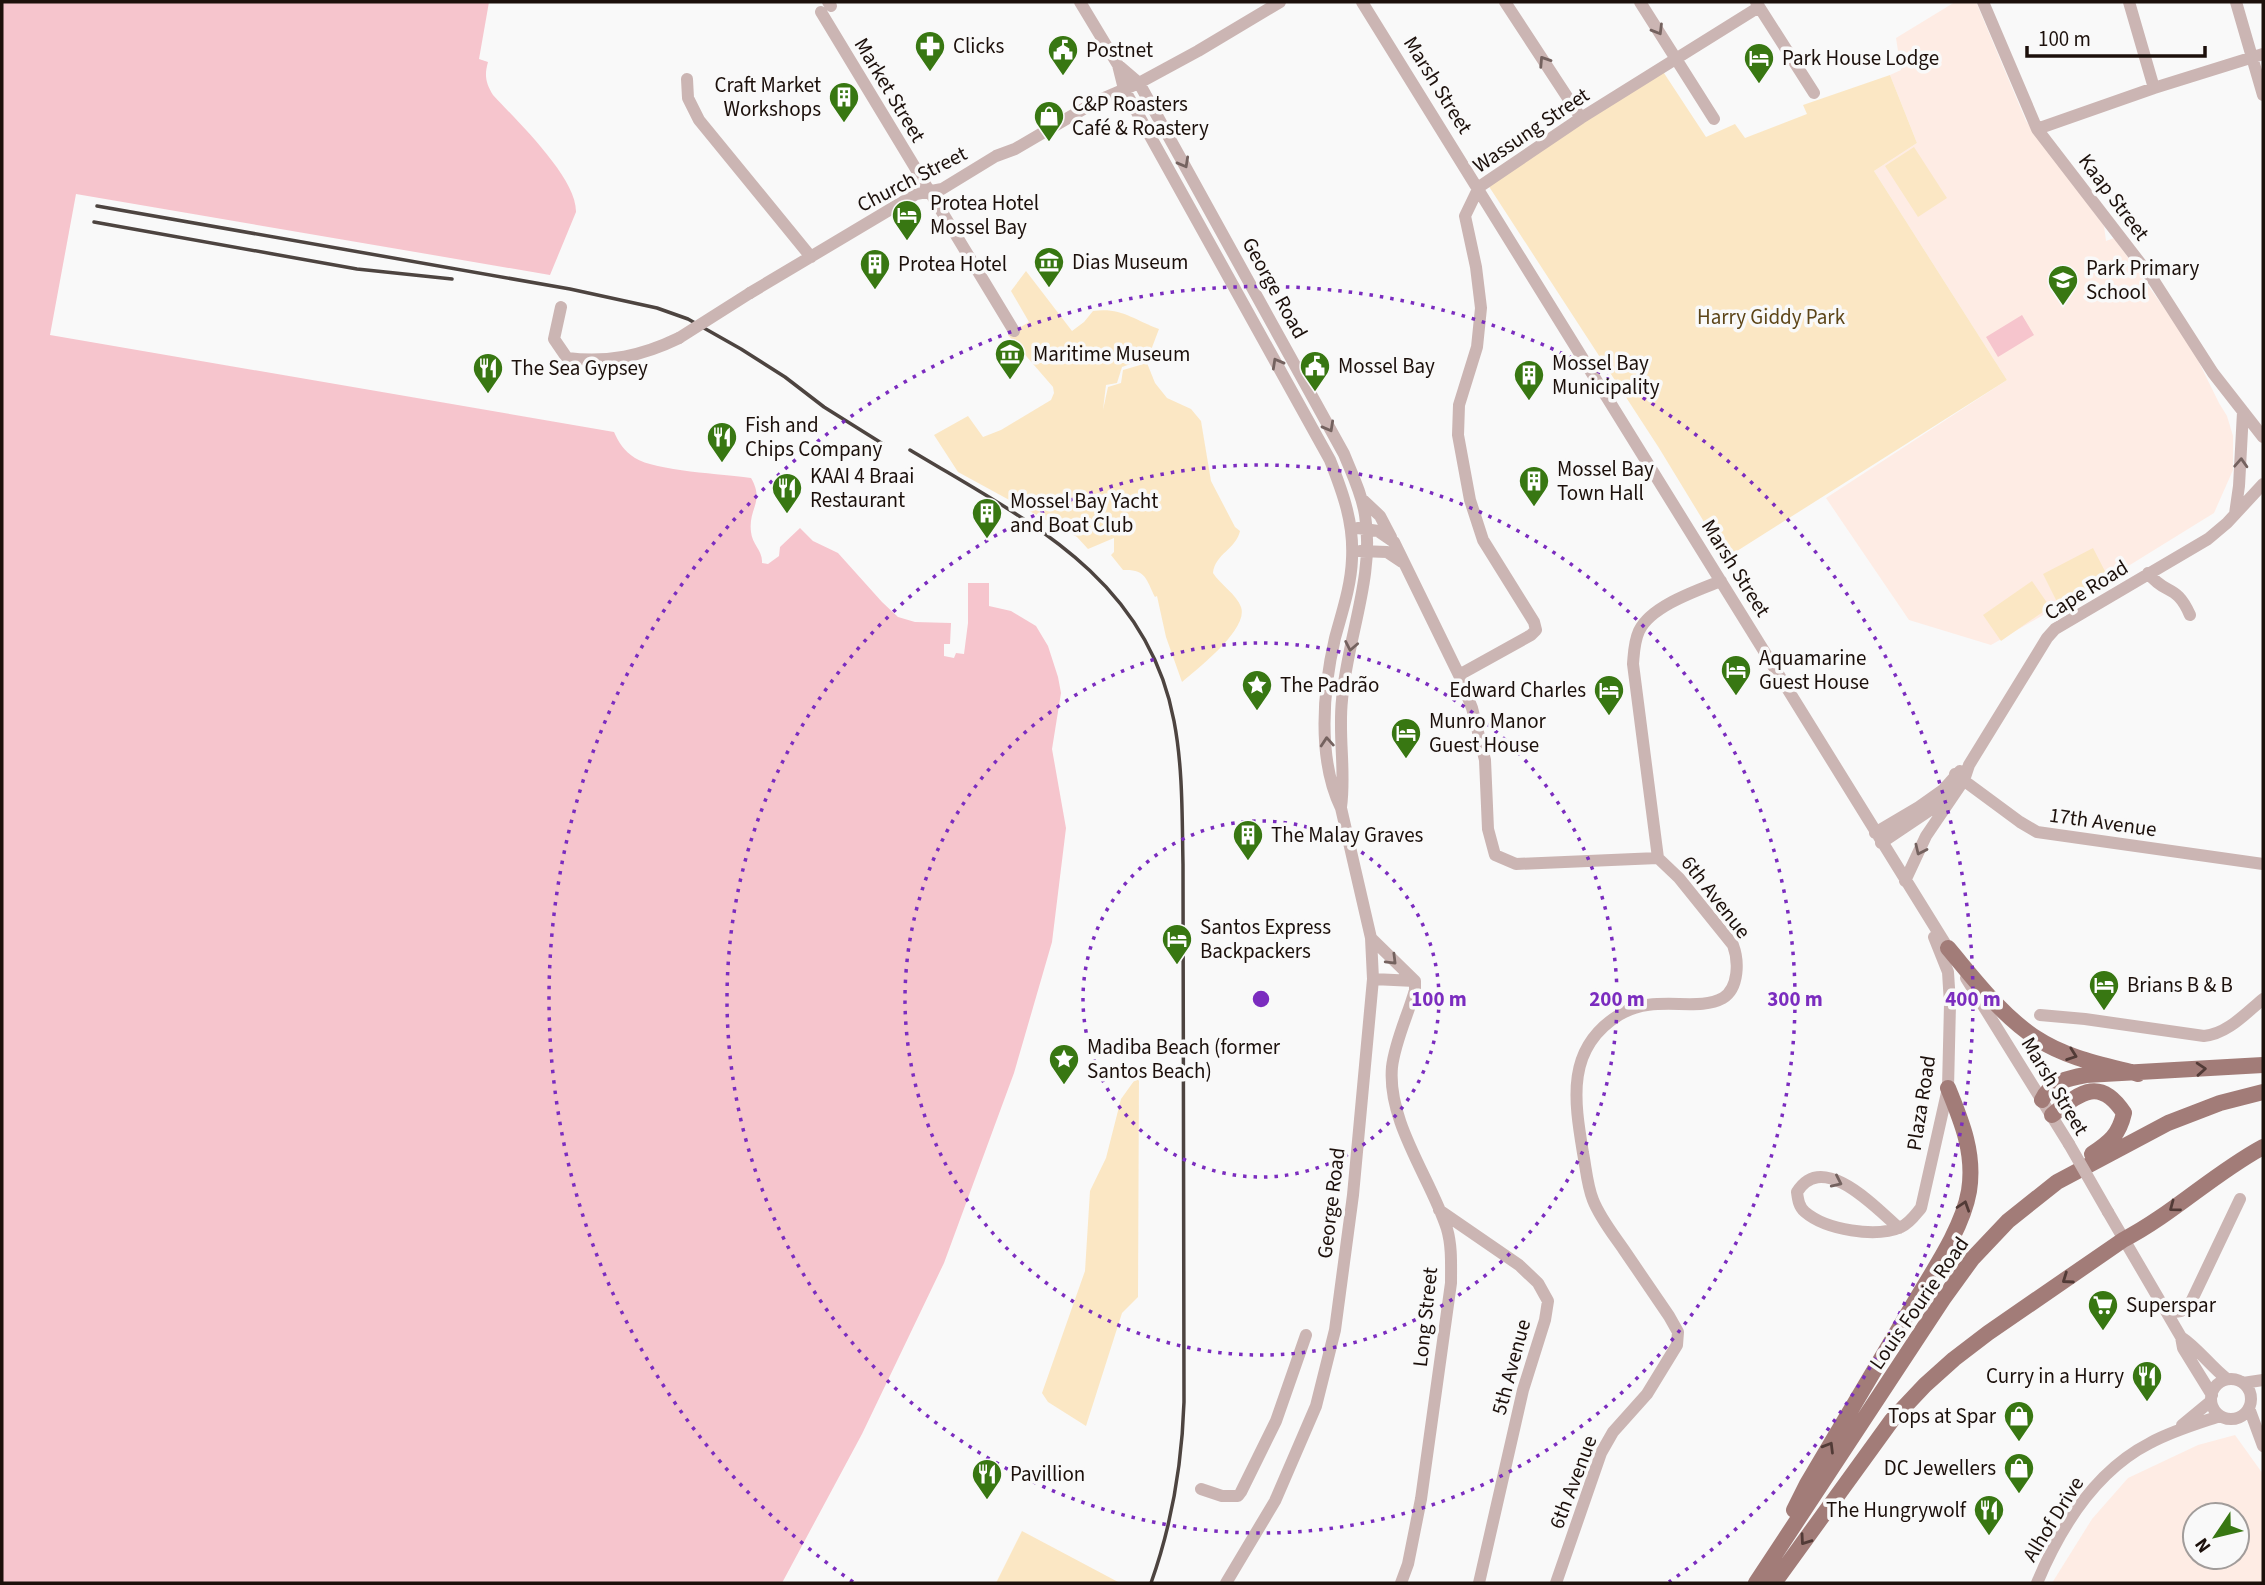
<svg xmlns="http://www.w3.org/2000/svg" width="2265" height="1585" font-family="'Source Sans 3',sans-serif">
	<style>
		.built { fill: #feece4; fill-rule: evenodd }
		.green { fill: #fbe7c4 }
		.water { fill: #f6c5cd }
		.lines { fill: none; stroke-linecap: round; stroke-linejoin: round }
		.minor { stroke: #cbb5b3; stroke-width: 12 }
		.major { stroke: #a27c78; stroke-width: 16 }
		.rail { stroke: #4d4440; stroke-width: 3.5 }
		.minor-bridge { stroke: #cbb5b3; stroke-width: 12 }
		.oneway { stroke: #74625f }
		.oneway2 { stroke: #523b37 }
		.ring { fill: none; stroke: #7b2cbf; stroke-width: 3.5; stroke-dasharray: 3.5 7 }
		.labels { text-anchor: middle; stroke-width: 7; stroke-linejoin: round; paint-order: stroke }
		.poi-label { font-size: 21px; fill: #1c100b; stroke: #f9f9f9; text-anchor: start }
		.street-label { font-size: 21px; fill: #1c100b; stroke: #f9f9f9 }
		.park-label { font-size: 21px; fill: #5d4518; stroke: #f9f9f9 }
		.centre { fill: #7b2cbf; stroke: #f9f9f9; stroke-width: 3.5 }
		.ring-label { font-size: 21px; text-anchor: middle; font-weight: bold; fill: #7b2cbf; stroke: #f9f9f9; stroke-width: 7; stroke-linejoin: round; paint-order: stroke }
	</style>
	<rect width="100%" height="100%" fill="#f9f9f9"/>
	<!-- built -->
	<path class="built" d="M1955 2H1976L2026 121 2104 226 2106 241 2114 238 2190 344 2219 403 2227 416 2233 436V470L2214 513 2125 568 1991 645 1909 620 1826 498 2007 380 1874 171 1917 143 1890 75 1901 70 1896 38Z
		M2235 1435 2263 1474V1583H2052L2092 1519 2128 1478 2198 1445ZM2195 1515H2237V1557H2195Z"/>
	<!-- green -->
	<path class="green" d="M1662 70 1706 137 1735 124 1745 138 1807 114 1803 105 1890 75 1917 143 1874 171 2007 380 1726 558 1659 448 1488 185Z
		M1914 147 1947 198 1918 217 1885 166Z
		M1026 271 1072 331 1084 322 1093 311C1121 307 1134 320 1159 329L1148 358 1122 367 1117 383 1106 385 1103 410 1108 387 1121 383 1123 370 1147 363 1155 383 1167 398 1191 409 1201 421 1211 481 1235 527 1240 531C1236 549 1215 554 1213 573 1220 584 1237 595 1241 607 1249 629 1197 669 1182 682L1166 637 1157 596 1155 597C1146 579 1146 569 1123 570L1111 555 1114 552V538L1088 549 1077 537 958 472 934 435 968 416 983 437 1001 430 1051 400 1054 393 1053 387 1008 335 1029 322 1011 291Z
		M2093 548 2108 577 2057 602 2043 574Z
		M2032 581 2050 607 2001 641 1983 615Z
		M1139 1074 1138 1297 1122 1313 1086 1426 1048 1402 1042 1393 1085 1271 1090 1191 1106 1158 1121 1099Z
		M1022 1531 1120 1583H996Z"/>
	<!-- water -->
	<path class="water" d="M2 2H489L479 59 488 62C484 76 486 83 493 95 517 121 577 178 576 212L550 275 76 194 50 335 614 432C619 443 624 451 635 458 655 471 724 474 751 478 765 502 748 508 751 532 752 544 763 551 762 563L768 564 779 556 780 547 800 528 813 541 838 553 882 602 898 617 915 622 951 623 950 644H944V656L954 658 956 653 964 654 968 623V583H989V606L1011 611 1036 626 1048 646 1058 677 1061 693 1052 749 1066 828 1052 942 1014 1073 944 1263 862 1434 782 1583H2Z
		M2022 315 2034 335 1998 357 1986 337Z"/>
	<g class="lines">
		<!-- minor -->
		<path class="minor" d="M828 2 831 6
			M1080 2 1118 65 1124 89 1330 460C1343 493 1354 523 1352 559 1351 586 1342 612 1335 638 1323 689 1317 759 1341 808L1371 938 1373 979 1353 1195 1335 1330 1316 1406 1275 1501 1226 1583
			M1362 2 1951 953
			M1505 2 1581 118
			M1640 2 1714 119
			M1756 2 1814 93
			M1983 2 2037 129 2154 281 2213 373 2263 437
			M2129 2 2154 88
			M2236 2 2263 95
			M821 12 1014 331
			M1118 65 1139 83 1344 454C1352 474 1362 494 1365 515 1375 577 1347 638 1342 700 1338 736 1346 772 1341 807
			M687 79 688 98 699 120 811 257
			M2037 129 2154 88 2263 54
			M750 293 916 194 942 189 996 156 1015 149 1097 101 1139 83 1198 51 1280 2
			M561 307 554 339 567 358C608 363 642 356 679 338
			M1362 499 1380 516 1391 537
			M2235 514 2239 486 2243 412
			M1358 528 1378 531 1394 542 1459 675 1472 708 1485 760 1488 829 1495 855 1516 864 1658 858
			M1360 551 1387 552 1402 562
			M2148 573C2166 596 2176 583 2190 615
			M1459 675 1531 635 1536 630 1534 622 1483 540 1470 500 1458 435 1459 405 1477 347 1481 308 1476 267 1465 216 1479 187 1581 118 1759 7
			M1955 774 2020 822 2037 832 2263 864
			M1875 833 1919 807 1943 790 1960 771
			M1881 843 1945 800
			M1905 881 1926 836 1964 780 1969 765 2047 638 2055 629 2208 539 2227 523 2263 484
			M1371 938 1415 981V990C1408 1015 1395 1041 1392 1067 1387 1122 1431 1179 1447 1229 1452 1246 1451 1265 1451 1283L1421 1499 1408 1564 1401 1583
			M1966 978 2069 1144
			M1373 979 1415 981
			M2040 1015 2085 1019 2204 1036C2227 1034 2245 1014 2263 999
			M1439 1210 1519 1265 1538 1283 1548 1301 1545 1320 1523 1390 1479 1583
			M2108 1212 2181 1337 2183 1348 2212 1395
			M1899 1228C1876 1208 1823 1150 1797 1192 1798 1200 1799 1207 1805 1212 1826 1230 1876 1238 1901 1227 1910 1223 1915 1215 1921 1208L1948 1088 1950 1004 1948 972 1934 937
			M2167 1313 2181 1311 2191 1302 2240 1199
			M2181 1337C2198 1348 2210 1366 2227 1379
			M2211 1399a20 20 0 1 1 40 0a20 20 0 1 1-40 0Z
			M2243 1383 2263 1380
			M2249 1408 2263 1446
			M2182 1425 2211 1401
			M1201 1489 1222 1496H1238L1241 1492 1276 1421 1306 1335
			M1556 1583 1601 1453 1613 1432 1647 1394 1677 1345 1678 1332 1669 1316C1654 1294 1639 1272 1624 1250 1613 1234 1600 1218 1593 1200 1587 1185 1586 1168 1583 1153 1574 1099 1566 1048 1619 1015 1654 993 1696 1013 1723 998 1739 988 1739 961 1733 945L1679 878 1658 858 1633 664C1634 652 1634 642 1639 631 1651 606 1696 591 1721 581
			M2037 1583C2060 1528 2095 1471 2150 1443 2172 1431 2196 1424 2220 1416"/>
		<!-- major -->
		<path class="major" d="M1948 948C1975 980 2001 1015 2036 1038 2066 1058 2104 1065 2138 1074
			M2042 1100C2050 1082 2068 1078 2086 1075L2263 1065
			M2052 1115C2079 1094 2099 1075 2124 1113 2119 1135 2110 1142 2092 1154
			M1794 1510 1807 1484C1841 1426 1876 1368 1910 1310 1930 1275 1962 1231 1969 1191 1975 1154 1962 1122 1948 1088
			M1756 1583 1943 1299 1972 1259 2008 1221 2057 1182 2168 1123 2220 1103 2263 1092
			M1774 1583 1892 1420 1925 1385 1954 1359 1988 1333 2123 1240C2173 1214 2213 1174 2263 1147"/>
		<!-- rail -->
		<path class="rail" d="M97 206 570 289 657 308 688 319 741 349 785 377 824 407 883 444
			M94 222 357 269 452 279
			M910 450C1024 519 1147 576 1174 721 1183 768 1182 817 1183 864L1184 1402C1182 1464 1172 1524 1151 1583"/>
		<!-- minor-bridge -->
		<path class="minor-bridge" d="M679 338 750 293
			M2069 1144 2108 1212"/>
	</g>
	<!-- one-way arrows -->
	<defs><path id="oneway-chevron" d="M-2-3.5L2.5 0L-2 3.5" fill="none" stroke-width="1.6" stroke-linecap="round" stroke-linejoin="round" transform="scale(1.75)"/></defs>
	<g class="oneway">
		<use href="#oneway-chevron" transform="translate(1658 30) rotate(59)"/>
		<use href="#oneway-chevron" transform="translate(1544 61) rotate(-123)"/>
		<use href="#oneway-chevron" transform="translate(1184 163) rotate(61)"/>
		<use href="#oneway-chevron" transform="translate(1277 363) rotate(-119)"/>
		<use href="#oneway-chevron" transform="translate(1329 427) rotate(61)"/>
		<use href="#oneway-chevron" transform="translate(2241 463) rotate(-87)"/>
		<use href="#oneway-chevron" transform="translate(1351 646) rotate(101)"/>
		<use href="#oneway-chevron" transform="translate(1327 742) rotate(-94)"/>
		<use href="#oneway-chevron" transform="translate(1920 850) rotate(115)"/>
		<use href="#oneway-chevron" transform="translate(1392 960) rotate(45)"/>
		<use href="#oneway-chevron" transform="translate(1837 1182) rotate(25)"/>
	</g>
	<g class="oneway2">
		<use href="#oneway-chevron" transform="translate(2072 1055) rotate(20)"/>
		<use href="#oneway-chevron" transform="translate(2201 1069) rotate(-4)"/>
		<use href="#oneway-chevron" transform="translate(1964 1206) rotate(-72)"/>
		<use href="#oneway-chevron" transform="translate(2174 1207) rotate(143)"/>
		<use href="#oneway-chevron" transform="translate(2067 1279) rotate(145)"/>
		<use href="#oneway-chevron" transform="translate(1829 1447) rotate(-59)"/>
		<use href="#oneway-chevron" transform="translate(1805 1540) rotate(125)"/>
	</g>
	<!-- distance rings -->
	<g class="ring">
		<circle cx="1261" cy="999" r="178"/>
		<circle cx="1261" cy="999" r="356"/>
		<circle cx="1261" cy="999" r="534"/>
		<path d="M853 1582A712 712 0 1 1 1669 1582"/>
	</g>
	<!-- icons -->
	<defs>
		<g id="pharmacy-pin" transform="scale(1.575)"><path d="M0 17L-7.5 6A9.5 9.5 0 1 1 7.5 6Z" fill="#387712" stroke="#f9f9f9"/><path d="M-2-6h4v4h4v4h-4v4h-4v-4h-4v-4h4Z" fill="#fff"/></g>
		<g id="civic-pin" transform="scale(1.575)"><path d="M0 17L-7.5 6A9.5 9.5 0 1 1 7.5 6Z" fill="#387712" stroke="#f9f9f9"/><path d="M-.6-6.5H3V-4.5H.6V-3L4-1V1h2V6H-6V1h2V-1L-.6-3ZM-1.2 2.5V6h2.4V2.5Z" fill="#fff"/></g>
		<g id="hotel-pin" transform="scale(1.575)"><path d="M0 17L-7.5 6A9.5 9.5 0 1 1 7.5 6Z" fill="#387712" stroke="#f9f9f9"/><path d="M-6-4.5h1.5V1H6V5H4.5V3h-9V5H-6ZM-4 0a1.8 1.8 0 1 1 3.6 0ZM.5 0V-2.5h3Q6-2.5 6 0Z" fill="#fff"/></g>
		<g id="building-pin" transform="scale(1.575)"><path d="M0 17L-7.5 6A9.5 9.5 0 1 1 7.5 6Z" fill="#387712" stroke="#f9f9f9"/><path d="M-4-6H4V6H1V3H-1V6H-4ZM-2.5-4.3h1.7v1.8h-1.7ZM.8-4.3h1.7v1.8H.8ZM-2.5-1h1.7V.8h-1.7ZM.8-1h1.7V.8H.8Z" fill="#fff"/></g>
		<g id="shop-pin" transform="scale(1.575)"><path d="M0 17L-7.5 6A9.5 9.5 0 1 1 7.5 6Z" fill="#387712" stroke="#f9f9f9"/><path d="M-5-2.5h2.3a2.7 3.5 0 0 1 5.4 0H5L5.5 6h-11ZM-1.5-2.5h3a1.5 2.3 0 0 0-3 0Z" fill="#fff"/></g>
		<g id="museum-pin" transform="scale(1.575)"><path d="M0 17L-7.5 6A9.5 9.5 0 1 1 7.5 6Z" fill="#387712" stroke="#f9f9f9"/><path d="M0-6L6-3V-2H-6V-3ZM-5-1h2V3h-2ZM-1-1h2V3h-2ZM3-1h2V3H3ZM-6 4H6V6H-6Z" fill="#fff"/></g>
		<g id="school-pin" transform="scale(1.575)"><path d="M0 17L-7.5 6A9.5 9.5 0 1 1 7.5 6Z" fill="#387712" stroke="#f9f9f9"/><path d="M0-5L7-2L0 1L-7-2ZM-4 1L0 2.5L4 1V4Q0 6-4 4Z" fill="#fff"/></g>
		<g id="restaurant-pin" transform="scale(1.575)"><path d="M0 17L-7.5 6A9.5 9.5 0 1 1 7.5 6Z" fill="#387712" stroke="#f9f9f9"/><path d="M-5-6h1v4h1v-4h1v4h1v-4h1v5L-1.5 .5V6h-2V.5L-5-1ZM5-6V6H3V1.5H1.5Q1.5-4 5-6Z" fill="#fff"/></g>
		<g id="sight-pin" transform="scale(1.575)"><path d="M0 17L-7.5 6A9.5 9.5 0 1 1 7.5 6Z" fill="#387712" stroke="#f9f9f9"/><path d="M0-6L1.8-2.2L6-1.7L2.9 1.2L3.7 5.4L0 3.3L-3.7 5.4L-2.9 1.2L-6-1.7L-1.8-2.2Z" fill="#fff"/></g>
		<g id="supermarket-pin" transform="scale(1.575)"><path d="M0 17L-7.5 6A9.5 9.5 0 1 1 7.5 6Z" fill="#387712" stroke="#f9f9f9"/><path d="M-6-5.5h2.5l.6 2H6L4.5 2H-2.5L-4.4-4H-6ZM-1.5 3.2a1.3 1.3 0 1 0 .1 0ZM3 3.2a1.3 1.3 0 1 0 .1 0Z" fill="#fff"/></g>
	</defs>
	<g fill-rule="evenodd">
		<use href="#pharmacy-pin" x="930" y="46"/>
		<use href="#civic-pin" x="1063" y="50"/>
		<use href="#hotel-pin" x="1759" y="58"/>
		<use href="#building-pin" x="844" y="97"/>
		<use href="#shop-pin" x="1049" y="116"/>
		<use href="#hotel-pin" x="907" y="215"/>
		<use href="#museum-pin" x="1049" y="262"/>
		<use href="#building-pin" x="875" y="264"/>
		<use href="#school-pin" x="2063" y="280"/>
		<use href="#museum-pin" x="1010" y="354"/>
		<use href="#civic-pin" x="1315" y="366"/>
		<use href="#restaurant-pin" x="488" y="368"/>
		<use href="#building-pin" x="1529" y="375"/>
		<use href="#restaurant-pin" x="722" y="437"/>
		<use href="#building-pin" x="1534" y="481"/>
		<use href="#restaurant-pin" x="787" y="488"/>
		<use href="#building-pin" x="987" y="513"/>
		<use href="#hotel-pin" x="1736" y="670"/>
		<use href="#sight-pin" x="1257" y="685"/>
		<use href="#hotel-pin" x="1609" y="690"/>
		<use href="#hotel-pin" x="1406" y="733"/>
		<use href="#building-pin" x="1248" y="835"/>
		<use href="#hotel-pin" x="1177" y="939"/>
		<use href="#hotel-pin" x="2104" y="985"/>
		<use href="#sight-pin" x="1064" y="1059"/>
		<use href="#supermarket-pin" x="2103" y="1305"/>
		<use href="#restaurant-pin" x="2147" y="1376"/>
		<use href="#shop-pin" x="2019" y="1416"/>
		<use href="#shop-pin" x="2019" y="1468"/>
		<use href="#restaurant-pin" x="987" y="1474"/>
		<use href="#restaurant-pin" x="1989" y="1510"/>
	</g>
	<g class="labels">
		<!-- poi labels -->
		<g class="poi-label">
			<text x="953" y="53">Clicks</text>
			<text x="1086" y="57">Postnet</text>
			<text x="1782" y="65">Park House Lodge</text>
			<text x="821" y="92" text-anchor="end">Craft Market<tspan x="821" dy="24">Workshops</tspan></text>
			<text x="1072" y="111">C&amp;P Roasters<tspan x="1072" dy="24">Café &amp; Roastery</tspan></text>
			<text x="930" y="210">Protea Hotel<tspan x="930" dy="24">Mossel Bay</tspan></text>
			<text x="1072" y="269">Dias Museum</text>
			<text x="898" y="271">Protea Hotel</text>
			<text x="2086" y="275">Park Primary<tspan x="2086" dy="24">School</tspan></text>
			<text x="1033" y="361">Maritime Museum</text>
			<text x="1552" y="370">Mossel Bay<tspan x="1552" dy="24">Municipality</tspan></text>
			<text x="1338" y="373">Mossel Bay</text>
			<text x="511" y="375">The Sea Gypsey</text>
			<text x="745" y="432">Fish and<tspan x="745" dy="24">Chips Company</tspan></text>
			<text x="1557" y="476">Mossel Bay<tspan x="1557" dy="24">Town Hall</tspan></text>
			<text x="810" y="483">KAAI 4 Braai<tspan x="810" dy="24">Restaurant</tspan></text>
			<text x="1010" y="508">Mossel Bay Yacht<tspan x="1010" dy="24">and Boat Club</tspan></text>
			<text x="1759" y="665">Aquamarine<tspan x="1759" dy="24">Guest House</tspan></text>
			<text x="1280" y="692">The Padrão</text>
			<text x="1586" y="697" text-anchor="end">Edward Charles</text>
			<text x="1429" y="728">Munro Manor<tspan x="1429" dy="24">Guest House</tspan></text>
			<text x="1271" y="842">The Malay Graves</text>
			<text x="1200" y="934">Santos Express<tspan x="1200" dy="24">Backpackers</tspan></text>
			<text x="2127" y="992">Brians B &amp; B</text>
			<text x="1087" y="1054">Madiba Beach (former<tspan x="1087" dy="24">Santos Beach)</tspan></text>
			<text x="2126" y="1312">Superspar</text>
			<text x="2124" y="1383" text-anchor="end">Curry in a Hurry</text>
			<text x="1996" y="1423" text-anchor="end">Tops at Spar</text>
			<text x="1996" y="1475" text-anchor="end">DC Jewellers</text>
			<text x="1010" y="1481">Pavillion</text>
			<text x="1966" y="1517" text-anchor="end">The Hungrywolf</text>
		</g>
		<!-- street labels -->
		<g class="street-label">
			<text transform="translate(1438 85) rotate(58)" y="7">Marsh Street</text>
			<text transform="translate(890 90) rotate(59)" y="7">Market Street</text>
			<text transform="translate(1531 130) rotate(-34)" y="7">Wassung Street</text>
			<text transform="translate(912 179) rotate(-27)" y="7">Church Street</text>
			<text transform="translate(2114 197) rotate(53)" y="7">Kaap Street</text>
			<text transform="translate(1275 288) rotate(61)" y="7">George Road</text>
			<text transform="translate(1736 568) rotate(58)" y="7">Marsh Street</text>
			<text transform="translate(2086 590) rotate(-32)" y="7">Cape Road</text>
			<text transform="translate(2103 822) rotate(8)" y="7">17th Avenue</text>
			<text transform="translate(1716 897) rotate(52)" y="7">6th Avenue</text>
			<text transform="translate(2055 1086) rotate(59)" y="7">Marsh Street</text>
			<text transform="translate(1921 1103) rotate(-81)" y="7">Plaza Road</text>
			<text transform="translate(1331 1203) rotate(-83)" y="7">George Road</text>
			<text transform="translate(1919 1303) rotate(-55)" y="7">Louis Fourie Road</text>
			<text transform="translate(1425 1317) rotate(-84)" y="7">Long Street</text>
			<text transform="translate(1511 1367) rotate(-75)" y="7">5th Avenue</text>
			<text transform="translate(1573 1482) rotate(-69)" y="7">6th Avenue</text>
			<text transform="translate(2053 1519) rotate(-58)" y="7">Alhof Drive</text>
		</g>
		<!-- park labels -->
		<g class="park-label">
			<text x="1771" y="324">Harry Giddy Park</text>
		</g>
	</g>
	<circle cx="1261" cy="999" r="10" class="centre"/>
	<g class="ring-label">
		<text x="1439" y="1006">100 m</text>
		<text x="1617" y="1006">200 m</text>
		<text x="1795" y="1006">300 m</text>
		<text x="1973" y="1006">400 m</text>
	</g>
	<!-- border -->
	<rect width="2265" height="1585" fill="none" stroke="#1c100b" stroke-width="7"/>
	<!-- north arrow -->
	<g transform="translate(2216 1536) rotate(235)"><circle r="33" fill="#f9f9f9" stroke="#a19c9a" stroke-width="2"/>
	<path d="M0-5L12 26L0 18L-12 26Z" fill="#387712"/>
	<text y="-10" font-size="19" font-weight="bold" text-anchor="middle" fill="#1c100b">N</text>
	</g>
	<!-- scale -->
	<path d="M2027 46v10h178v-10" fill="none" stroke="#1c100b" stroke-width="3.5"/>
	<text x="2038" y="46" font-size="21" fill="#1c100b" stroke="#f9f9f9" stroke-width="5" paint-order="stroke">100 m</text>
</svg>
